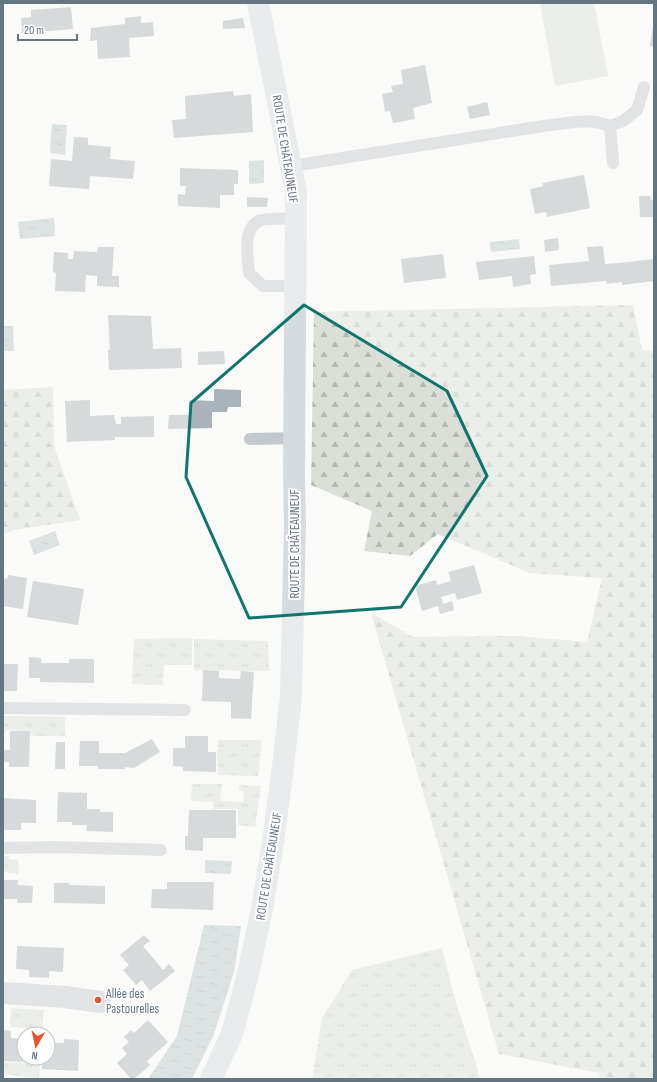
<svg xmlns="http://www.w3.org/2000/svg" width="657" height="1082" font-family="'Sofia Sans Condensed',sans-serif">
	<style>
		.grass { fill: url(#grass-tufts) }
		.forest { fill: url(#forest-firs) }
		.pitch { fill: #dadfd7 }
		.water { fill: url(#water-ripples) }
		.building { fill: #aab3b9 }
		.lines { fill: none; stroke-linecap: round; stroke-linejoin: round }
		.service { stroke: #c3c8cc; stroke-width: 12 }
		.minor { stroke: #c3c8cc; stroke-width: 22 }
		.secondary { stroke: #d6dbdf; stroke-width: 22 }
		.marked { fill: none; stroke: #0f766e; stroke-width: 3; stroke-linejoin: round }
		.poi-dot { fill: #e4572e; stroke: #fff; stroke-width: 1.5 }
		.labels { text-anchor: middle; stroke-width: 4; stroke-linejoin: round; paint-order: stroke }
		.street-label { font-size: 13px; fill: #657683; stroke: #fff }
		.poi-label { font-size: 13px; fill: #657683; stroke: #fff; text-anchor: start }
	</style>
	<defs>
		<pattern id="grass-tufts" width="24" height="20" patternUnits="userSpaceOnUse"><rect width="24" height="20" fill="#dadfd7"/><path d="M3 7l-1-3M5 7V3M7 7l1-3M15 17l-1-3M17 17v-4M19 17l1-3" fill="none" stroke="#b4b9b4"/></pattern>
		<pattern id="forest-firs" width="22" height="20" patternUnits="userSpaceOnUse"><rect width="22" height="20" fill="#dadfd7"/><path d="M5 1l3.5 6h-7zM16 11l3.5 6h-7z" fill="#b4b9b4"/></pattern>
		<pattern id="water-ripples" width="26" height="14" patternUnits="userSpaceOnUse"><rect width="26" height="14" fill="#bbc7cb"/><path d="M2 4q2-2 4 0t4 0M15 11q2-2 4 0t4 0" fill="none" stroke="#9ca6aa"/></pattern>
	</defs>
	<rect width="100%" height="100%" fill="#fafaf8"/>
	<!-- grass -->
	<path class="grass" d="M192 638V665H164L163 685 132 684 134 639Z
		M194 639 268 641 269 671 194 670Z
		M3 716 65 717V736H31L30 731 6 730 5 733H3Z
		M219 740H262L258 776 218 775 217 752Z
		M192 784H222L220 801 243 802 244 792 239 790V785L261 786 255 827 238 825V809H213V802L191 801Z
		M3 856H9V859H18L19 874 3 872Z
		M442 948 453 993 478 1071 480 1079H312L322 1018 352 970Z
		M11 1008 44 1010 42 1034H26V1028L10 1027Z
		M24 1057 41 1058 39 1079 3 1074V1062L23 1063Z"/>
	<!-- forest -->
	<path class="forest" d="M633 305 642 350 654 351V1079H600L599 1073 499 1054 371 613 413 637 515 636 587 642 602 578 530 573 438 534 410 556 364 551 372 511 311 485 314 312Z
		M53 387 54 446 80 520 14 530 3 534V390Z"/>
	<!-- pitch -->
	<path class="pitch" d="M540 3H594L608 76 555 86Z"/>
	<!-- water -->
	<path class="water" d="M52 124 67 125 65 155 50 153Z
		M264 160V183L249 184V161Z
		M54 218 55 236 20 239 18 222Z
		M519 239 520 249 491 252 490 242Z
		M3 326H13L14 351H3Z
		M55 531 60 545 34 555 29 541Z
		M205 860 232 861 231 874 205 873Z
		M204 925 241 926 234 972 214 1034 192 1079H148L177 1036Z"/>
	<!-- building -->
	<path class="building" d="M71 7 73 29 22 33 21 18 31 17V10Z
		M141 16V23L153 22 154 36 129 38 130 57 98 59 97 40 90 41 91 28 125 24V18Z
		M243 18 245 28 223 29V21Z
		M653 25H654V47L650 46Z
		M425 65 432 103 413 108 415 119 393 123 390 111 385 112 382 94 393 92 391 86 403 84 401 70Z
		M233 91 234 96 251 94 253 132 174 138 172 120 186 119 185 96Z
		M487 102 490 115 470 119 467 107Z
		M74 137 88 138V145L111 147 110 159 135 161 133 179 90 176 89 189 49 186 51 159 72 161Z
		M180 168 238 170V184H234V195H220V208L178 206V194L185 195 186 186H180Z
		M584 175 590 208 547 217 546 212 535 214 530 189 543 186 542 183Z
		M639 196H650L651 200H654V217H640Z
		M247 197 268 198 267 207H247Z
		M558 238 559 250 545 252 544 240Z
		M603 246 605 264 620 263 654 259V281L622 285V282L607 284 606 281 551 286 549 265 589 261 587 247Z
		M98 247H114L112 276H119V287L97 286V276L86 275 85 292 55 291 56 273 53 272 54 252 68 253V259H73L74 251 97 252Z
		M443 254 446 278 404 283 401 259Z
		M534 256 536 274 530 275 531 284 513 287 512 276 479 280 476 262Z
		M108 315 151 316 153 349 181 348 182 368 109 370 108 350H110Z
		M224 351 225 364 198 365V352Z
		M214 389 241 390V407H228L227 412H212V428L168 429 169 415H189V400L214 401Z
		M90 400V416L114 415 116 424H121V417L154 416V437H115V440L67 442 65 401Z
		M474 565 482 593 457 600 455 593 441 597 443 604 452 601 454 610 440 614 438 606 422 611 415 586 436 580 437 585 451 581 448 572Z
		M8 575 27 578 23 609 3 606V578L7 579Z
		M33 581 84 589 78 625 27 617Z
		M29 657 41 658V663H69V659H94V683L40 682V678H29Z
		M3 664H18L17 691H3Z
		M203 670 219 671V678L240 679 241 671 254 672 251 719 231 718V702L202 701Z
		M10 731H30L29 767H9V762H3V750H10Z
		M185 736H208V752H216V772L183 771V767L173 766V748H185Z
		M152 739 160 752 134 768 125 767V769H98V766H79L80 741H99V753H125Z
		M56 742H65V769H55Z
		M58 792 87 793V809H100V812H113V832L86 831 87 825H72V822H57Z
		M3 798 36 800V823H21V830H3Z
		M189 810H236V838H203V851L185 850V836H188Z
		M3 880H18V885L33 886 32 903H17V899H3Z
		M167 882H214L213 910 151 908 152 889H167Z
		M54 883H69V885L105 886V904L54 903Z
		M144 935 150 941 143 946 163 970 169 964 175 971 150 991 142 980 136 985 123 970 129 965 120 955Z
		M17 946 64 948 63 972 49 971V978L29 977V970L16 969Z
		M148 1020 168 1042 147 1061 150 1065 134 1079H131L117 1063 127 1054 122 1048 129 1042 124 1037 131 1030 134 1033Z
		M3 1030 11 1031V1038L24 1039 23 1062 3 1061Z
		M48 1038 52 1039V1043H64V1039L79 1040 78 1071 42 1069V1058H48Z"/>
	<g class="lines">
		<!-- service -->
		<path class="service" d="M610 126 623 121 637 110 644 87
			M292 166 543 126C564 124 590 117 610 126L613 163
			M296 286H263L249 273C248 258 242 229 259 221 264 218 289 219 296 218
			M250 439 295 438
			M3 708 185 710
			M3 848 55 847 161 850"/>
		<!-- minor -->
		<path class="minor" d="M3 993 65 997 100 1002"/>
		<!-- secondary -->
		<path class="secondary" d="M211 1079 232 1034 248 974 262 909 273 842 283 767 291 696 295 524 294 473 296 192 258 3"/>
	</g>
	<!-- marked area -->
	<path d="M0 0H657V1082H0ZM304 305 447 391 487 476 401 607 249 618 186 477 191 403Z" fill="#fafaf8" fill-opacity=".55" fill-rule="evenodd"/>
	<path class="marked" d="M304 305 447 391 487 476 401 607 249 618 186 477 191 403Z"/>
	<!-- markers -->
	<circle class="poi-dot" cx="98" cy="1000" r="4"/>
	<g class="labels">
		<!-- street labels -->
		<g class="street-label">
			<text transform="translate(286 149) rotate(81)" y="5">ROUTE DE CHÂTEAUNEUF</text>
			<text transform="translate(294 544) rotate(-90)" y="5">ROUTE DE CHÂTEAUNEUF</text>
			<text transform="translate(268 866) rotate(-81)" y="5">ROUTE DE CHÂTEAUNEUF</text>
		</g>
		<!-- poi labels -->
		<g class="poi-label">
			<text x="106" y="998">Allée des<tspan x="106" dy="15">Pastourelles</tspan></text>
		</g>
	</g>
	<!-- border -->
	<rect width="657" height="1082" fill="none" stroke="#657683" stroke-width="8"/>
	<!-- north arrow -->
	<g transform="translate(36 1046) rotate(189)"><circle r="19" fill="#ffffff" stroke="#c1c8cd"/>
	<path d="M0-3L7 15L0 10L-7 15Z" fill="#e4572e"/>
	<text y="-6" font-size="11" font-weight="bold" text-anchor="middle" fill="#657683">N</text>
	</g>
	<!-- scale -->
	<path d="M18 34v6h59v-6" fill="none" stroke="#657683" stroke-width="2"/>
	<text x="24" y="34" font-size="12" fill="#657683" stroke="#ffffff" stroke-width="3" paint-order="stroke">20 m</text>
</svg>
